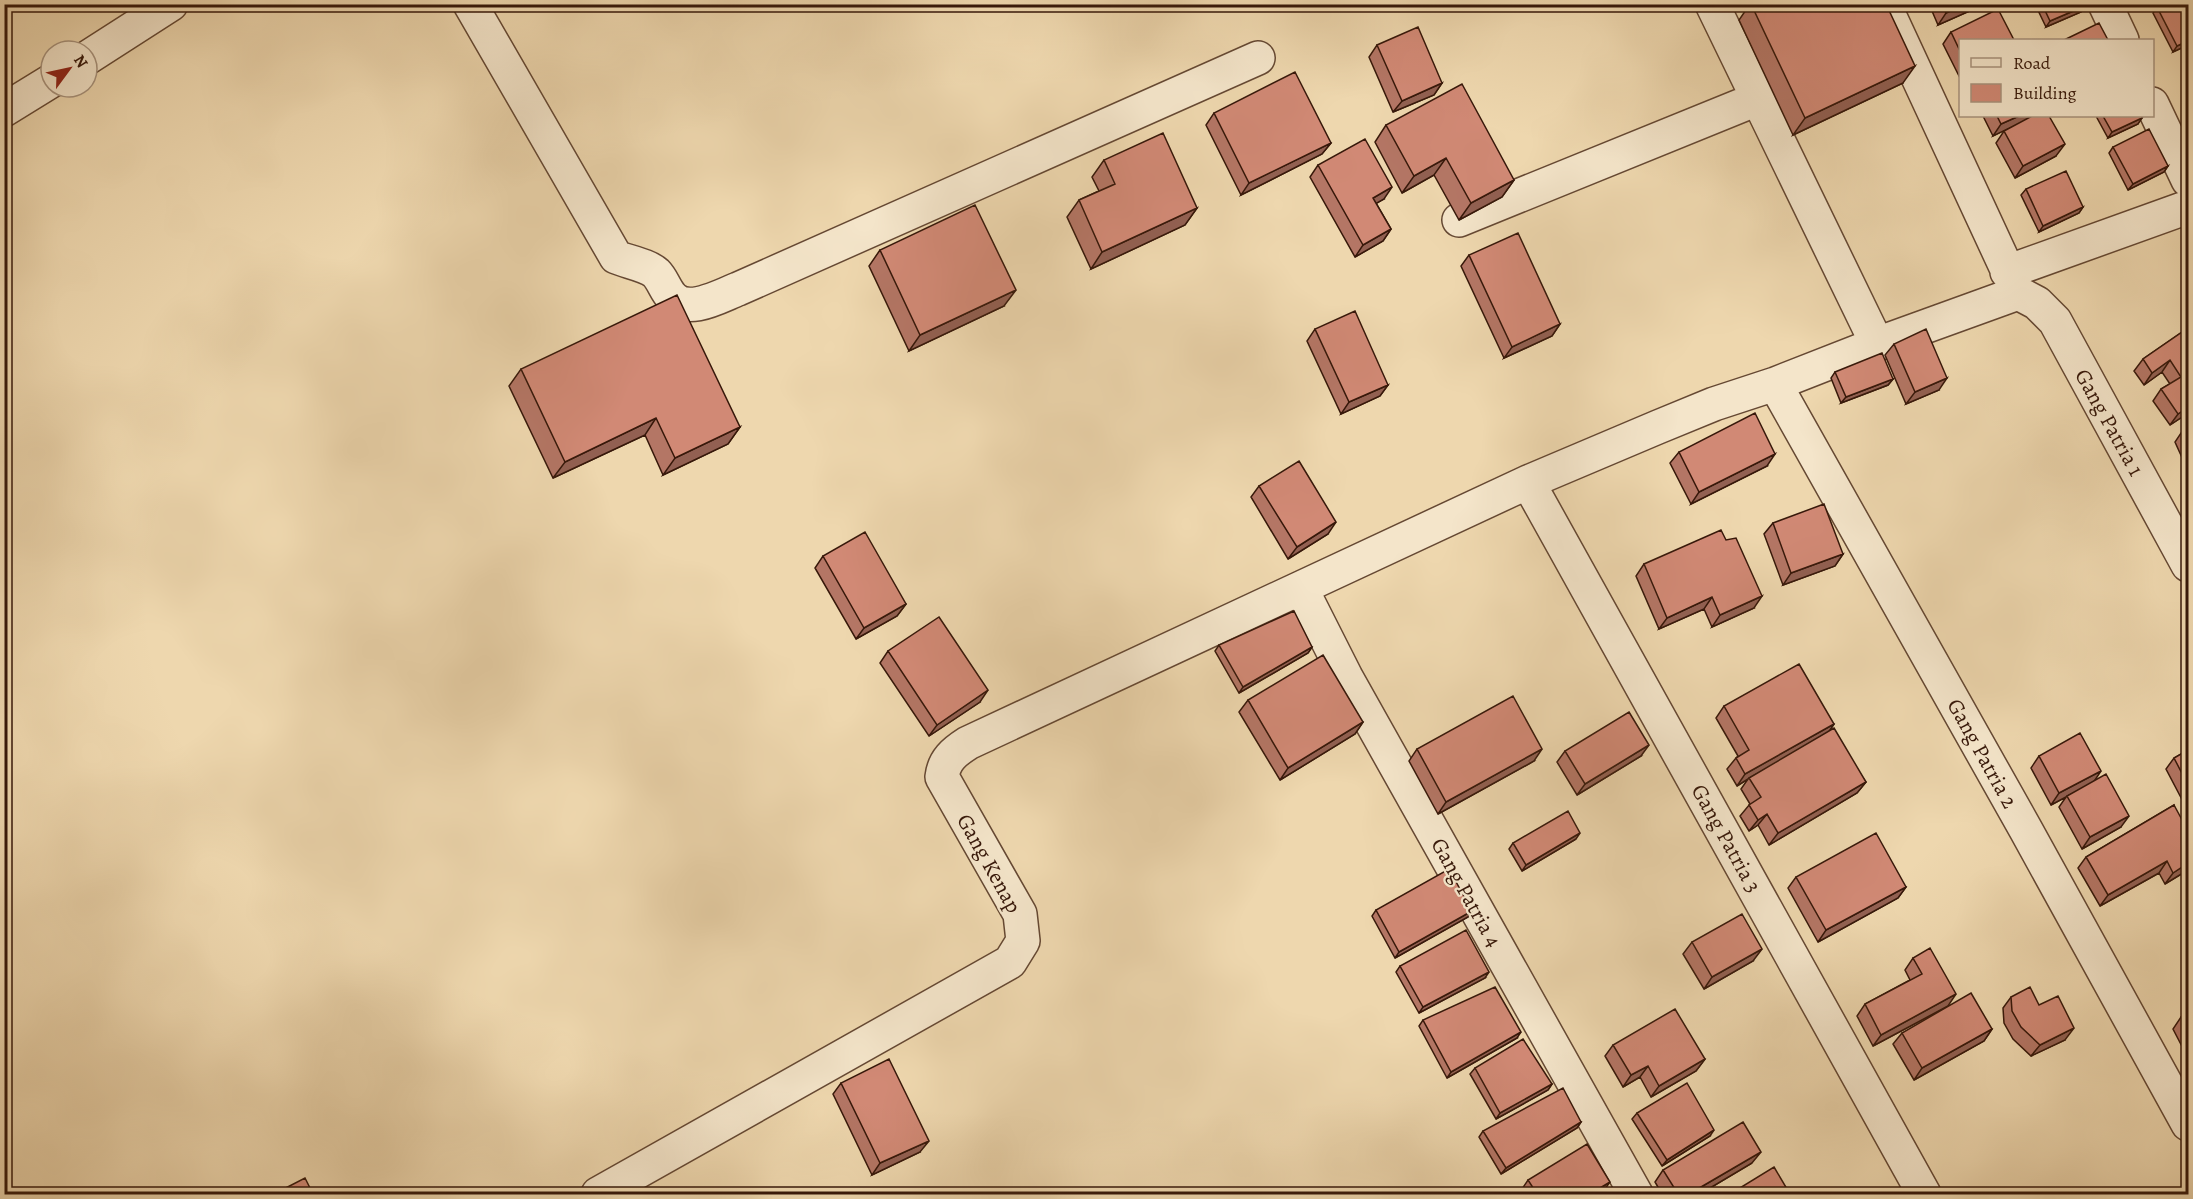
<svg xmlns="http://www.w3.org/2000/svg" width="2193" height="1199" font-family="Alegreya,serif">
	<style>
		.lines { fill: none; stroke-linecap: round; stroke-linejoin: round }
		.minor-casing { stroke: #654833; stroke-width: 36 }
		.minor { stroke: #f4e5ca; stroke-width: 33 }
		.wall { fill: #b47665; stroke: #37180a; stroke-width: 1.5 }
		.shaded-wall { fill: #926052; stroke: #37180a; stroke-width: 1.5 }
		.building { fill: #d18975; stroke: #37180a; stroke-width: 1.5 }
		.labels { text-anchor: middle; stroke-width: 4.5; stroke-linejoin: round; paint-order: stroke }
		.street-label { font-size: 22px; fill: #37180a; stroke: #f4e5ca }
	</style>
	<rect width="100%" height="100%" fill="#eed7ae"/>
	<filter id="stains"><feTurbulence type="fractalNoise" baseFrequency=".00333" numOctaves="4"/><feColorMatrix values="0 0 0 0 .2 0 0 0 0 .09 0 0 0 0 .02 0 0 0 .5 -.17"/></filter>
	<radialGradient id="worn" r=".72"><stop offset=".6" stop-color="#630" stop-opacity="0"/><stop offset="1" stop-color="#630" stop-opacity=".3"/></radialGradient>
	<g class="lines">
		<!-- minor casing -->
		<g class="minor-casing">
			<path id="minor" d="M470 4 616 257C628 262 647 265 656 273 663 280 665 290 672 297 688 315 720 296 738 289L1258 58
				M1712 4 1877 344
				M2105 4 2122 40
				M87 58 171 4
				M2152 104 2188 180
				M4 110 51 81
				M1459 220 1757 99
				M2007 272 2188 207
				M2018 293 2037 303 2055 321 2188 565
				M1775 384 2026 830 2188 1124
				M1528 482 1924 1194
				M1301 588 1346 677 1636 1194
				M598 1194 1010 962 1023 941 1020 914 942 777C944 760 954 752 968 743L1528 482 1658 427 1714 404 1775 384 1877 344 2018 293 1884 4"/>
		</g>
		<!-- minor -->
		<use href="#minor" class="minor"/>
	</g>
	<!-- wall -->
	<path class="wall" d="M1750 4H1886L1903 83 1793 135 1739 20Z
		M1929 4H1982L1981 6 1938 25Z
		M2035 4H2084L2085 6 2081 12 2046 27Z
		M2188 4V45L2173 52 2153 13 2157 7Z
		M1951 32 1960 40V78L1943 44Z
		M1377 45 1442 83 1434 95 1393 112 1369 57Z
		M2188 60V75L2184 66Z
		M1214 113 1331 143 1322 154 1241 195 1206 125Z
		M1983 116H2049L2056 156 2015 178 1996 143 2004 131 2014 125 1993 136Z
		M2096 116H2141L2138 124 2108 138Z
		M1386 125 1514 180 1502 197 1459 220 1434 175 1402 193 1375 142Z
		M2113 147 2168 166 2164 172 2128 190 2109 153Z
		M1104 160 1197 208 1185 225 1091 269 1067 217 1079 200 1099 191 1092 177Z
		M1318 165 1384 199 1376 203 1391 229 1383 241 1355 257 1310 177Z
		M2026 189 2083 207 2079 213 2039 232 2021 195Z
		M880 250 1004 306 909 351 869 266Z
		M1469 255 1560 324 1552 336 1504 358 1461 266Z
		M2188 328V413L2170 425 2153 401 2161 389 2170 384 2162 372 2144 385 2134 371 2143 359Z
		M1315 329 1388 385 1380 396 1341 414 1307 341Z
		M1894 344 1939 390 1906 404 1885 355Z
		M521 369 740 427 728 444 663 475 645 435 553 478 509 386Z
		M1835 372 1893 379 1888 385 1841 403 1831 378Z
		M2188 428V460L2184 462 2175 442 2183 430Z
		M1679 452 1767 466 1691 504 1670 463Z
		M1259 486 1328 534 1288 559 1251 497Z
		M1773 523 1843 554 1835 566 1783 585 1764 534Z
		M823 556 906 604 897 616 856 639 815 568Z
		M1644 564 1754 608 1712 627 1704 609 1659 629 1636 576Z
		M1219 645 1312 647 1308 653 1239 693 1215 651Z
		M888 651 980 702 929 736 880 663Z
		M1248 700 1363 722 1355 734 1280 780 1239 712Z
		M1724 706 1834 724 1829 731 1866 782 1857 793 1769 845 1758 825 1749 831 1740 816 1750 804 1741 789 1748 779 1737 786 1727 769 1736 758 1738 756 1716 718Z
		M1417 749 1534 761 1438 814 1409 761Z
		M2188 750V811L2166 769 2174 758Z
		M1565 751 1641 756 1577 795 1557 762Z
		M2039 756 2094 781 2121 827 2082 849 2059 807 2066 797 2051 805 2031 768Z
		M2174 805 2188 870 2165 884 2159 873 2100 906 2078 868 2086 857Z
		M1576 839 1522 871 1509 849 1513 843Z
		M1796 877 1906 887 1898 898 1818 942 1788 888Z
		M1376 910 1472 911 1468 917 1395 958 1372 916Z
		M1692 942 1753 961 1704 989 1683 954Z
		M1913 958 1948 1006 1873 1046 1857 1016 1865 1004 1910 980 1905 970Z
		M1400 966 1485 978 1419 1013 1396 972Z
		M2011 997 2039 1005 2065 1040 2031 1056 2013 1039 2004 1023 2003 1008Z
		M2188 1013V1058L2173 1029 2181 1017Z
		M1423 1020 1517 1038 1447 1078 1419 1026Z
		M1992 1029 1984 1041 1914 1080 1893 1044 1902 1033Z
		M1613 1045 1705 1059 1696 1071 1651 1097 1640 1077 1623 1087 1605 1056Z
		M1475 1068 1552 1084 1548 1090 1496 1119 1470 1074Z
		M841 1083 920 1152 872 1175 833 1094Z
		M1637 1113 1710 1136 1662 1166 1632 1119Z
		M1581 1122 1577 1128 1501 1174 1479 1137 1483 1131Z
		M1752 1163 1700 1194H1662L1655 1182 1663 1170Z
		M1528 1180 1602 1193 1600 1194H1522L1520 1192Z"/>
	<!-- shaded-wall -->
	<path class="shaded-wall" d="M1966 4H1982L1981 6 1938 25 1946 13Z
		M2085 6 2081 12 2046 27 2050 21Z
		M2188 41V45L2173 52 2177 46Z
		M1915 66 1903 83 1793 135 1805 118Z
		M1442 83 1434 95 1393 112 1402 101Z
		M2019 116H2035L1993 136 2001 124Z
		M2142 118 2138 124 2108 138 2112 132Z
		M1331 143 1322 154 1241 195 1249 183Z
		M2065 144 2056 156 2015 178 2023 166Z
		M1446 158 1434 175 1402 193 1414 176Z
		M2168 166 2164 172 2128 190 2133 184Z
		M1514 180 1502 197 1459 220 1471 203Z
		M1392 187 1384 199 1365 210 1373 198Z
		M2083 207 2079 213 2039 232 2043 226Z
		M1197 208 1185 225 1091 269 1102 252Z
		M1391 229 1383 241 1355 257 1363 245Z
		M1016 290 1004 306 909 351 920 335Z
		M1560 324 1552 336 1504 358 1512 347Z
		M2170 360 2162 372 2144 385 2152 373Z
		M1947 378 1939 390 1906 404 1915 392Z
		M1893 379 1888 385 1841 403 1846 397Z
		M1388 385 1380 396 1341 414 1349 402Z
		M2188 407V413L2170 425 2178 414Z
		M656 418 645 435 553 478 565 462Z
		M740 427 728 444 663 475 675 458Z
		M1775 454 1767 466 1691 504 1699 492Z
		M1336 522 1328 534 1288 559 1297 547Z
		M1843 554 1835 566 1783 585 1791 573Z
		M1762 596 1754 608 1712 627 1720 615Z
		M1712 597 1704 609 1659 629 1667 618Z
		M906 604 897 616 856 639 864 628Z
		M1312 647 1308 653 1239 693 1243 687Z
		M988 690 980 702 929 736 937 725Z
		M1363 722 1355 734 1280 780 1288 768Z
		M1834 724 1826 736 1749 778 1748 779 1737 786 1745 774Z
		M1649 745 1641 756 1577 795 1585 784Z
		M1542 749 1534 761 1438 814 1446 802Z
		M2101 771 2093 783 2067 796 2066 797 2051 805 2059 793Z
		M1866 782 1857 793 1769 845 1778 833Z
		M1767 814 1758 825 1749 831 1758 820Z
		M2129 816 2121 827 2082 849 2090 837Z
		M1580 833 1576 839 1522 871 1526 865Z
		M2167 861 2159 873 2100 906 2108 895Z
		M2188 863V870L2165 884 2173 873Z
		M1906 887 1898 898 1818 942 1826 930Z
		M1472 911 1468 917 1395 958 1399 952Z
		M1762 949 1753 961 1704 989 1712 977Z
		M1489 972 1485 978 1419 1013 1423 1007Z
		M1956 994 1948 1006 1873 1046 1881 1035Z
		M2074 1028 2065 1040 2031 1056 2040 1045Z
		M1992 1029 1984 1041 1914 1080 1922 1068Z
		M1521 1032 1517 1038 1447 1078 1451 1072Z
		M1705 1059 1696 1071 1651 1097 1659 1086Z
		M1648 1066 1640 1077 1623 1087 1631 1075Z
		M1552 1084 1548 1090 1496 1119 1500 1113Z
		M1581 1122 1577 1128 1501 1174 1506 1168Z
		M1714 1130 1710 1136 1662 1166 1667 1160Z
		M929 1141 920 1152 872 1175 880 1163Z
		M1761 1152 1752 1163 1700 1194H1689Z
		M1610 1182 1602 1193 1600 1194H1590Z"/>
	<!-- building -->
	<path class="building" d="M1751 4H1886L1915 66 1805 118Z
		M1942 4H1966L1946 13Z
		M2042 4H2084L2085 6 2050 21Z
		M2163 4H2188V41L2177 46 2157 7Z
		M1998 9 2014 40H1960V51L1951 32Z
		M2099 23 2108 40H2064Z
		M1418 27 1442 83 1402 101 1377 45Z
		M1295 72 1331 143 1249 183 1214 113Z
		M1462 84 1514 180 1471 203 1446 158 1414 176 1386 125Z
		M1997 116H2019L2001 124Z
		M2032 116H2049L2065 144 2023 166 2004 131Z
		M2103 116H2141L2142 118 2112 132Z
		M2149 129 2168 166 2133 184 2113 147Z
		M1163 133 1197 208 1102 252 1079 200 1115 184 1104 160Z
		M1365 139 1392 187 1373 198 1391 229 1363 245 1318 165Z
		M2066 171 2083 207 2043 226 2026 189Z
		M975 205 1016 290 920 335 880 250Z
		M1518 233 1560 324 1512 347 1469 255Z
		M677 295 740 427 675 458 656 418 565 462 521 369Z
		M1355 311 1388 385 1349 402 1315 329Z
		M2188 328V407L2178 414 2161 389 2181 377 2170 360 2152 373 2143 359Z
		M1926 329 1947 378 1915 392 1894 344Z
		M1882 353 1893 379 1846 397 1835 372Z
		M1755 413 1775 454 1699 492 1679 452Z
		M2188 428V442L2183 430Z
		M1299 461 1336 522 1297 547 1259 486Z
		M1824 504 1843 554 1791 573 1773 523Z
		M1721 530 1726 540 1736 538 1762 596 1720 615 1712 597 1667 618 1644 564Z
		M865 532 906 604 864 628 823 556Z
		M1294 611 1312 647 1243 687 1219 645Z
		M939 617 988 690 937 725 888 651Z
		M1323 655 1363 722 1288 768 1248 700Z
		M1799 664 1834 724 1745 774 1736 758 1749 750 1724 706Z
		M1513 696 1542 749 1446 802 1417 749Z
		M1629 712 1649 745 1585 784 1565 751Z
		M1834 728 1866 782 1778 833 1767 814 1758 820 1749 805 1761 797 1749 778Z
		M2080 733 2101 771 2059 793 2039 756Z
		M2188 750V785L2174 758Z
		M2106 774 2129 816 2090 837 2067 796Z
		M2174 805 2188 831V863L2173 873 2167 861 2108 895 2086 857Z
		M1568 811 1580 833 1526 865 1513 843Z
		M1876 833 1906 887 1826 930 1796 877Z
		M1449 869 1472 911 1399 952 1376 910Z
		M1742 914 1762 949 1712 977 1692 942Z
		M1466 930 1489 972 1423 1007 1400 966Z
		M1930 948 1956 994 1881 1035 1865 1004 1922 974 1913 958Z
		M1495 987 1521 1032 1451 1072 1423 1020Z
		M2030 987 2039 1005 2058 996 2074 1028 2040 1045 2021 1027 2012 1011 2011 997Z
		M1971 993 1992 1029 1922 1068 1902 1033Z
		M1675 1009 1705 1059 1659 1086 1648 1066 1631 1075 1613 1045Z
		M2188 1013V1031L2181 1017Z
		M1523 1039 1552 1084 1500 1113 1475 1068Z
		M889 1059 929 1141 880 1163 841 1083Z
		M1687 1083 1714 1130 1667 1160 1637 1113Z
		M1563 1088 1581 1122 1506 1168 1483 1131Z
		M1743 1122 1761 1152 1689 1194H1678L1663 1170Z
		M1587 1144 1610 1182 1590 1194H1537L1528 1180Z
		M1774 1167 1790 1194H1730Z
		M305 1178 313 1194H274Z
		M2159 1191 2161 1194H2152Z
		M2188 1191V1194H2182Z"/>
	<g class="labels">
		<!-- street labels -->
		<g class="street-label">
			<text transform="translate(2110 422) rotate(61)" y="8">Gang Patria 1</text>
			<text transform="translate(1983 753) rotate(61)" y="8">Gang Patria 2</text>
			<text transform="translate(1727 838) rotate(61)" y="8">Gang Patria 3</text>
			<text transform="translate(990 863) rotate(61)" y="8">Gang Kenap</text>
			<text transform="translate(1467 892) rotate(61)" y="8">Gang Patria 4</text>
		</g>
	</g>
	<!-- margin -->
	<rect width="2193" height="1199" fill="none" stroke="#eed7ae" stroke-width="24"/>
	<rect x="6" y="6" width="2181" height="1187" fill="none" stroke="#37180a" stroke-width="3"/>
	<rect x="12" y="12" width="2169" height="1175" fill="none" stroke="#37180a" stroke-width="1.5"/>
	<!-- legend -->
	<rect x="1959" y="39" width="195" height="78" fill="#f4e5ca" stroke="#a8937d" stroke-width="1.5"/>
	<rect x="1971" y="58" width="30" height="9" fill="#f4e5ca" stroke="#a8937d" stroke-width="1.5"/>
	<text x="2013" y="69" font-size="18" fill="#37180a">Road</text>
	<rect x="1971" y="84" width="30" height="18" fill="#d18975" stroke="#a8937d" stroke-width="1.5"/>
	<text x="2013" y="99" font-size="18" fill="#37180a">Building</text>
	<!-- north arrow -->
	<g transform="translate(69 69) rotate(57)"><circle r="28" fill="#f4e5ca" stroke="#a8937d" stroke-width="1.5"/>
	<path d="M0-4.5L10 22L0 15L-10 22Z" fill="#8f2418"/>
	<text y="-9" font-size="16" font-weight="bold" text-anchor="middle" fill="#37180a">N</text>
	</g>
	<rect width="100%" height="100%" filter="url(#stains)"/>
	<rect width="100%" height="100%" fill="url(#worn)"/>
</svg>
